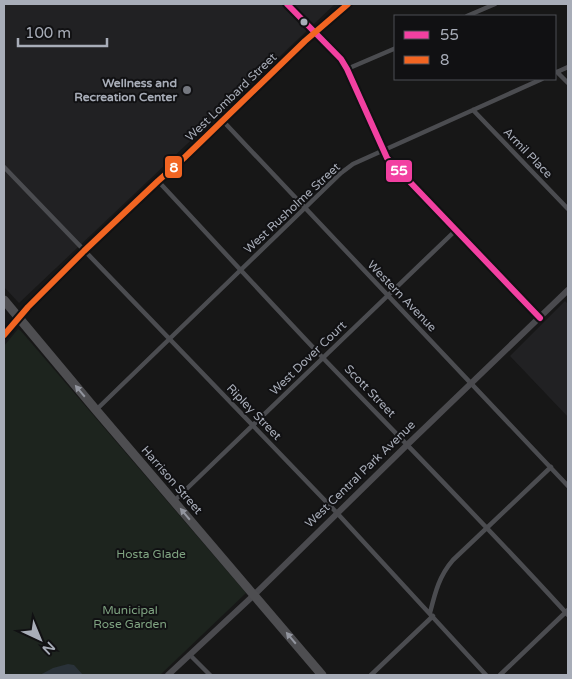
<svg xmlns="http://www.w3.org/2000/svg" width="572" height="679" font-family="'Varela Round',sans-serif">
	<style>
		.built { fill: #212123 }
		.green { fill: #1d241e }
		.water { fill: #2a3239 }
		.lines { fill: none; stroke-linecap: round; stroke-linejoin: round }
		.street { stroke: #4b4c50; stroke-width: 4.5 }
		.secondary { stroke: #4a4a4e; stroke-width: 6 }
		.highway { stroke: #4e4e51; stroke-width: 9 }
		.bus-1-casing { stroke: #111113; stroke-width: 10 }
		.bus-2-casing { stroke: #111113; stroke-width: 10 }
		.bus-1 { stroke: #f240a1; stroke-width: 6 }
		.bus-2 { stroke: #f26522; stroke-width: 6 }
		.oneway { fill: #92959e }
		.bus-dot { fill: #a8adb8; stroke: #111113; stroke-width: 2 }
		.poi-dot { fill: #757880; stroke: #111113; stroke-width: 2 }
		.labels { text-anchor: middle; stroke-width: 4; stroke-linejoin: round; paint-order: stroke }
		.poi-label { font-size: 12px; font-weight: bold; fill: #a8adb8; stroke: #111113; text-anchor: end }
		.street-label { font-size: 12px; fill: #a8adb8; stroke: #111113 }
		.park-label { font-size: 12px; fill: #7fa381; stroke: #111113 }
		.line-badge { stroke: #111113; stroke-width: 2 }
		.badge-label { font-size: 14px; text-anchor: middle; font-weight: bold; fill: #fff }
	</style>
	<rect width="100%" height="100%" fill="#171717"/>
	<!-- built -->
	<path class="built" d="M4 4H335L19 303 4 287Z
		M565 301 568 304V417L510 356Z"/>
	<!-- green -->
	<path class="green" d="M18 329 21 331 246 593 160 675H4V346Z"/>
	<!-- water -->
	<path class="water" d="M68 664 74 665 83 675H40L53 668Z"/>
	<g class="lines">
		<!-- street -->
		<path class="street" d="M467 16 495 4
			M315 32 341 59 344 64 387 158 540 318
			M347 69 396 48
			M557 72 568 83
			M557 72 568 67
			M473 110 568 209
			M223 121 568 486
			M4 167 337 513 486 675
			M158 181C213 240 267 299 323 358 405 443 488 527 568 615
			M96 410 341 173 353 164 542 79
			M174 501 456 230
			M430 613C435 593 439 576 453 560L551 467
			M190 655 210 675
			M371 675 433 616
			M500 675 568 610"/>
		<!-- secondary -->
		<path class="secondary" d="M287 4 315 32
			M4 335 28 307 84 251 158 181 184 158 305 41 348 4
			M168 675 254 595 408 444 568 290"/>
		<!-- highway -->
		<path class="highway" d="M4 300 96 410 322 675"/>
		<!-- bus-1 casing -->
		<g class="bus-1-casing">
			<path id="bus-1" d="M287 4 341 59 347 69 387 158 540 318"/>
		</g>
		<!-- bus-2 casing -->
		<g class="bus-2-casing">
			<path id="bus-2" d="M4 335 28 307 84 251 158 181 184 158 305 41 348 4"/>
		</g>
		<!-- bus-1 -->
		<use href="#bus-1" class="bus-1"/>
		<!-- bus-2 -->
		<use href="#bus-2" class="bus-2"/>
	</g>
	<!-- one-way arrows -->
	<defs><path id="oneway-solid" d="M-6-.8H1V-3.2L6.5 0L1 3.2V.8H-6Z" transform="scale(1.25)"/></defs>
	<g class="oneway">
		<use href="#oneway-solid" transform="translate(80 391) rotate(-130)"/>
		<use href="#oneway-solid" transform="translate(185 514) rotate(-130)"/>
		<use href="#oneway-solid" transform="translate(291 638) rotate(-130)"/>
	</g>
	<!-- markers -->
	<circle class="bus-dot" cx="304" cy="22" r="4.5"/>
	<circle class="poi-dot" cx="187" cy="90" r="5"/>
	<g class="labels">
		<!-- poi labels -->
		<g class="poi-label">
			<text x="177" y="87">Wellness and<tspan x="177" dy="14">Recreation Center</tspan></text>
		</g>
		<!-- street labels -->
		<g class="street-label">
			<text transform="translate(231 97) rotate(-44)" y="4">West Lombard Street</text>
			<text transform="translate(528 153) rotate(46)" y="4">Armil Place</text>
			<text transform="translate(292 208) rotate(-43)" y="4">West Rusholme Street</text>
			<text transform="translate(402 296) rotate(46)" y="4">Western Avenue</text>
			<text transform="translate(308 358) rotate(-44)" y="4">West Dover Court</text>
			<text transform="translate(370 391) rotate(46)" y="4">Scott Street</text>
			<text transform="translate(254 412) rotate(46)" y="4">Ripley Street</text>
			<text transform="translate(360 474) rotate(-44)" y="4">West Central Park Avenue</text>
			<text transform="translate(172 480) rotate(49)" y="4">Harrison Street</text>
		</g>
		<!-- park labels -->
		<g class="park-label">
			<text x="151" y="558">Hosta Glade</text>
			<text x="130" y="614">Municipal<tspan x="130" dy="14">Rose Garden</tspan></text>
		</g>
	</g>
	<g class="line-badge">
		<rect x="164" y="155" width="19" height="24" rx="5" fill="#f26522"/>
		<rect x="385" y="159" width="28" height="24" rx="5" fill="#f240a1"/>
	</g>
	<g class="badge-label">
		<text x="174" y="172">8</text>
		<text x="399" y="175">55</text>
	</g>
	<!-- border -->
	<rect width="572" height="679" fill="none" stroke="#a8adb8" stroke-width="10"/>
	<!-- legend -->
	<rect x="394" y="15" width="162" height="65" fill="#111113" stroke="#4d4f55"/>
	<rect x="404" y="31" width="25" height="8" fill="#f240a1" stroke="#4d4f55"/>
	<text x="440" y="40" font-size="15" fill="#a8adb8">55</text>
	<rect x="404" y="56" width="25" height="8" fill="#f26522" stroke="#4d4f55"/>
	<text x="440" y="65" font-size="15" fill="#a8adb8">8</text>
	<!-- north arrow -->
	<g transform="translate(40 639) rotate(136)" stroke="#111113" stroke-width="4" paint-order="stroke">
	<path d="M0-4L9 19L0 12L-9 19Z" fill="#a8adb8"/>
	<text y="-8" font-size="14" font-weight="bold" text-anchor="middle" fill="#a8adb8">N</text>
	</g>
	<!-- scale -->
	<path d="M18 38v8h89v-8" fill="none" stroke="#a8adb8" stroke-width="2.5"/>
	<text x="25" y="38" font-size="15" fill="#a8adb8" stroke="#111113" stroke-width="4" paint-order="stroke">100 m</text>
</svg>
